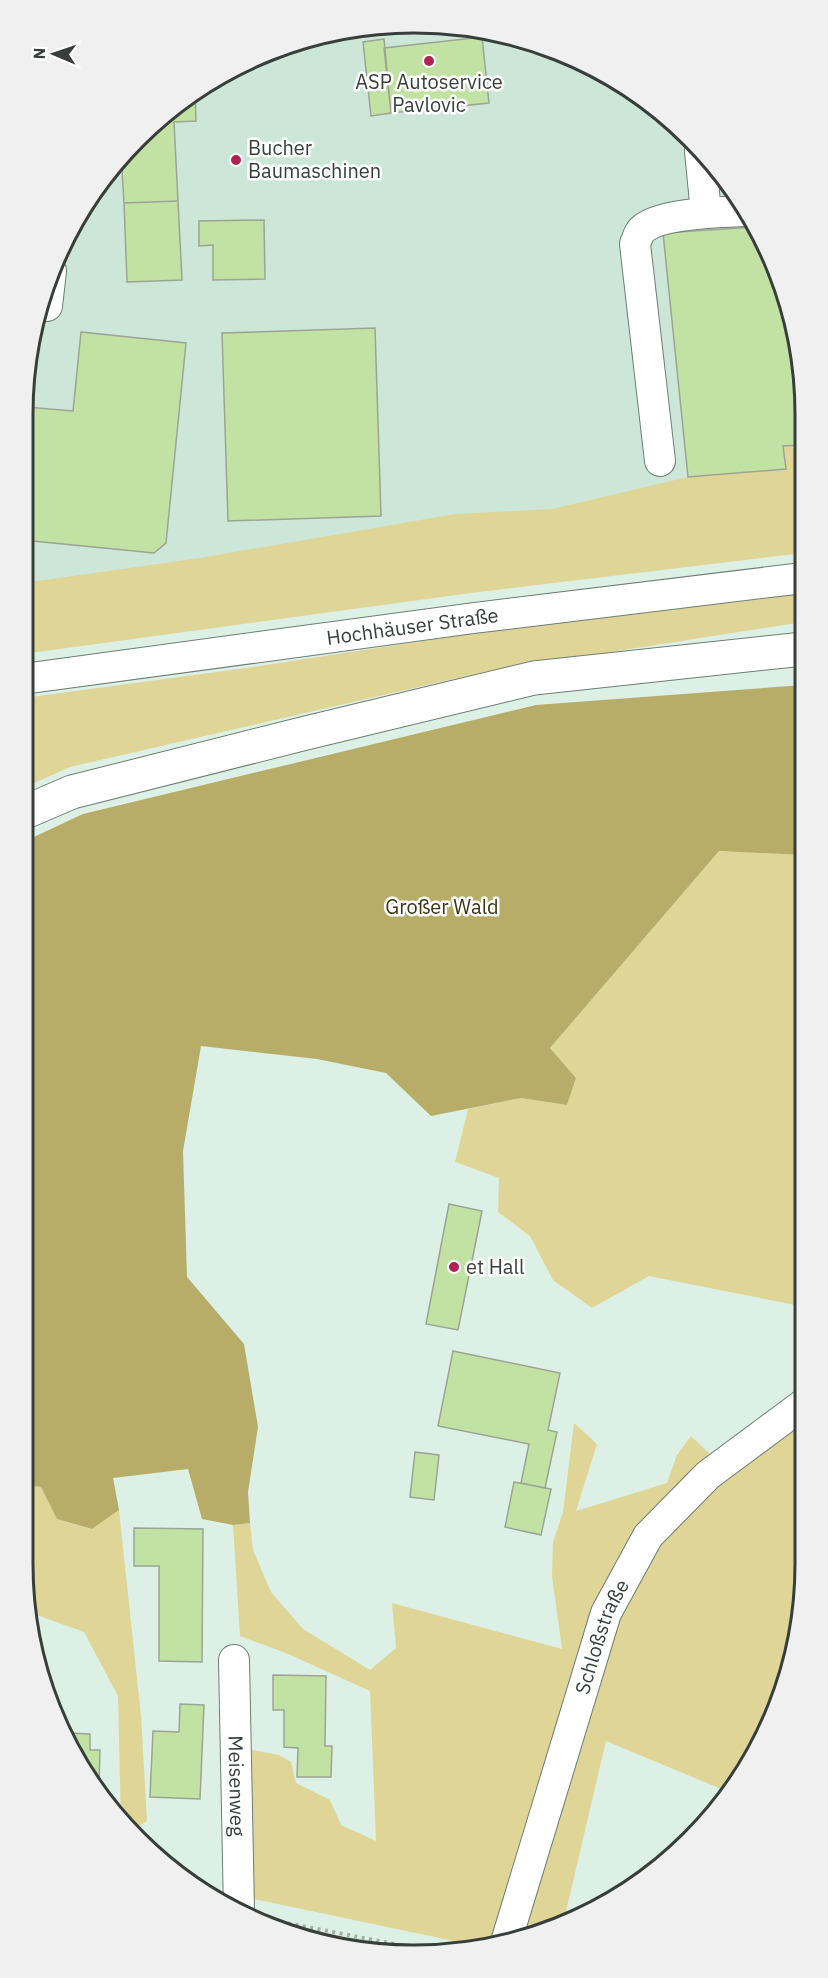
<svg xmlns="http://www.w3.org/2000/svg" width="828" height="1978" font-family="'IBM Plex Sans',sans-serif">
	<style>
		.built { fill: #cce7d8 }
		.green { fill: #dfd597 }
		.forest { fill: #b8ad68 }
		.building { fill: #c1e2a3; stroke: #9ca495; stroke-width: 1.5 }
		.lines { fill: none; stroke-linecap: round; stroke-linejoin: round }
		.minor-casing { stroke: #6d7e75; stroke-width: 32 }
		.highway-casing { stroke: #6d7e75; stroke-width: 35 }
		.path { stroke: #a1afa7; stroke-width: 4; stroke-dasharray: 3 4.5; stroke-linecap: butt }
		.minor { stroke: #fff; stroke-width: 30 }
		.highway { stroke: #fff; stroke-width: 33 }
		.poi-dot { fill: #b22253; stroke: #fff; stroke-width: 2 }
		.labels { text-anchor: middle; stroke-width: 5; stroke-linejoin: round; paint-order: stroke }
		.poi-label { font-size: 20px; fill: #383f3b; stroke: #fff; text-anchor: start }
		.street-label { font-size: 20px; fill: #383f3b; stroke: #fff }
		.park-label { font-size: 20px; fill: #3a3516; stroke: #fff }
		.rim { fill: none; stroke: #383f3b; stroke-width: 3 }
	</style>
	<rect width="100%" height="100%" fill="#ddf0e6"/>
	<!-- built -->
	<path class="built" d="M389 23 465 26 540 43 652 103 724 175 776 264 802 363 803 524 23 594V414L43 288 75 218 120 156 176 103 241 63 313 36Z"/>
	<!-- green -->
	<path class="green" d="M801 445 803 553 471 593 23 654V583L200 558 455 514 552 509 688 477 785 469 783 446Z
		M803 592V622L484 672 70 767 23 788V698L246 668 495 630Z
		M719 851 803 855 805 1307 649 1276 592 1308 553 1280 530 1236 498 1212 499 1178 455 1162 468 1109 521 1098 567 1105 576 1078 550 1048Z
		M805 1384V1564L785 1690 726 1791 606 1741 564 1920 487 1948 249 1898 247 1749 279 1755 291 1762 296 1783 330 1800 341 1825 376 1841 370 1691 286 1653 240 1636 233 1525 250 1523 253 1550 271 1592 303 1629 370 1670 396 1648 392 1603 562 1649 552 1576 553 1542 563 1512 574 1423 597 1444 576 1511 667 1483 677 1455 691 1436 712 1456Z
		M23 1485 41 1487 57 1519 91 1529 119 1510 141 1716 147 1821 131 1831 121 1823 118 1696 84 1632 31 1613 23 1564Z"/>
	<!-- forest -->
	<path class="forest" d="M803 685V855L719 851 550 1048 576 1078 567 1105 521 1098 431 1116 386 1073 317 1059 201 1046 183 1151 187 1277 244 1344 258 1427 248 1492 250 1523 233 1525 202 1519 188 1469 113 1478 119 1510 92 1529 57 1519 41 1487 23 1485V842L83 814 536 705Z"/>
	<!-- building -->
	<path class="building" d="M482 37 489 103 391 113 384 48Z
		M384 39 391 113 371 116 363 42Z
		M195 92 196 121 174 122 178 201 124 203 121 154 176 103Z
		M178 201 182 280 127 282 124 203Z
		M264 220 265 279 213 280V245L199 246V221Z
		M754 227 776 264 792 325 801 445 783 446 786 469 688 477 663 233Z
		M792 325 802 363V454L801 445Z
		M375 328 381 516 228 521 222 333Z
		M81 332 186 343 166 543 154 553 23 540V446L27 407 73 411Z
		M24 406 27 407 23 446V414Z
		M449 1204 482 1211 458 1330 426 1324Z
		M453 1351 560 1373 548 1430 557 1432 545 1488 521 1483 529 1444 438 1426Z
		M415 1452 439 1455 434 1500 410 1497Z
		M514 1482 551 1489 541 1535 505 1527Z
		M134 1528 203 1529 202 1662 159 1661V1566H134Z
		M273 1675 326 1676 325 1746H332L331 1777H297L298 1748 284 1747V1710H273Z
		M180 1704 204 1705 200 1799 150 1797 153 1731 179 1732Z
		M68 1733 90 1734V1750H100L99 1787Z"/>
	<g class="lines">
		<!-- minor casing -->
		<g class="minor-casing">
			<g id="minor">
				<path d="M700 151 706 213"/>
				<path d="M47 306 51 271"/>
				<path d="M660 461 635 244C637 239 639 231 644 228 663 213 720 212 745 211"/>
				<path id="s1" d="M23 679 474 618 803 578"/>
				<path id="s2" d="M234 1660 239 1911"/>
				<path id="s3" d="M506 1942 606 1613 648 1536 708 1475 805 1403"/>
			</g>
		</g>
		<!-- highway casing -->
		<g class="highway-casing">
			<path id="highway" d="M23 813 72 792 306 733 534 678 803 649"/>
		</g>
		<!-- path -->
		<path class="path" d="M266 1919 415 1948"/>
		<!-- minor -->
		<use href="#minor" class="minor"/>
		<!-- highway -->
		<use href="#highway" class="highway"/>
	</g>
	<!-- markers -->
	<g class="poi-dot">
		<circle cx="429" cy="61" r="6"/>
		<circle cx="236" cy="160" r="6"/>
		<circle cx="454" cy="1267" r="6"/>
	</g>
	<g class="labels">
		<!-- poi labels -->
		<g class="poi-label">
			<text x="429" y="89" text-anchor="middle">ASP Autoservice<tspan x="429" dy="23">Pavlovic</tspan></text>
			<text x="248" y="155">Bucher<tspan x="248" dy="23">Baumaschinen</tspan></text>
			<text x="466" y="1274">et Hall</text>
		</g>
		<!-- street labels -->
		<g class="street-label">
			<text dy="7" stroke="none"><textPath href="#s1" startOffset="393">Hochhäuser Straße</textPath></text>
			<text dy="7" stroke="none"><textPath href="#s3" startOffset="320">Schloßstraße</textPath></text>
			<text dy="7" stroke="none"><textPath href="#s2" startOffset="126">Meisenweg</textPath></text>
		</g>
		<!-- park labels -->
		<g class="park-label">
			<text x="442" y="914">Großer Wald</text>
		</g>
	</g>
	<!-- crop -->
	<path d="M0 0H828V1978H0ZM414 33H414A381 381 0 0 1 795 414V1564A381 381 0 0 1 414 1945H414A381 381 0 0 1 33 1564V414A381 381 0 0 1 414 33Z" fill="#eff0ef" fill-rule="evenodd"/>
	<path class="rim" d="M414 33H414A381 381 0 0 1 795 414V1564A381 381 0 0 1 414 1945H414A381 381 0 0 1 33 1564V414A381 381 0 0 1 414 33Z"/>
	<!-- north arrow -->
	<g transform="translate(54 54) rotate(272)" stroke="#ffffff" stroke-width="4.5" paint-order="stroke">
	<path d="M0-4.5L10 22L0 15L-10 22Z" fill="#383f3b"/>
	<text y="-9" font-size="16" font-weight="bold" text-anchor="middle" fill="#383f3b">N</text>
	</g>
</svg>
